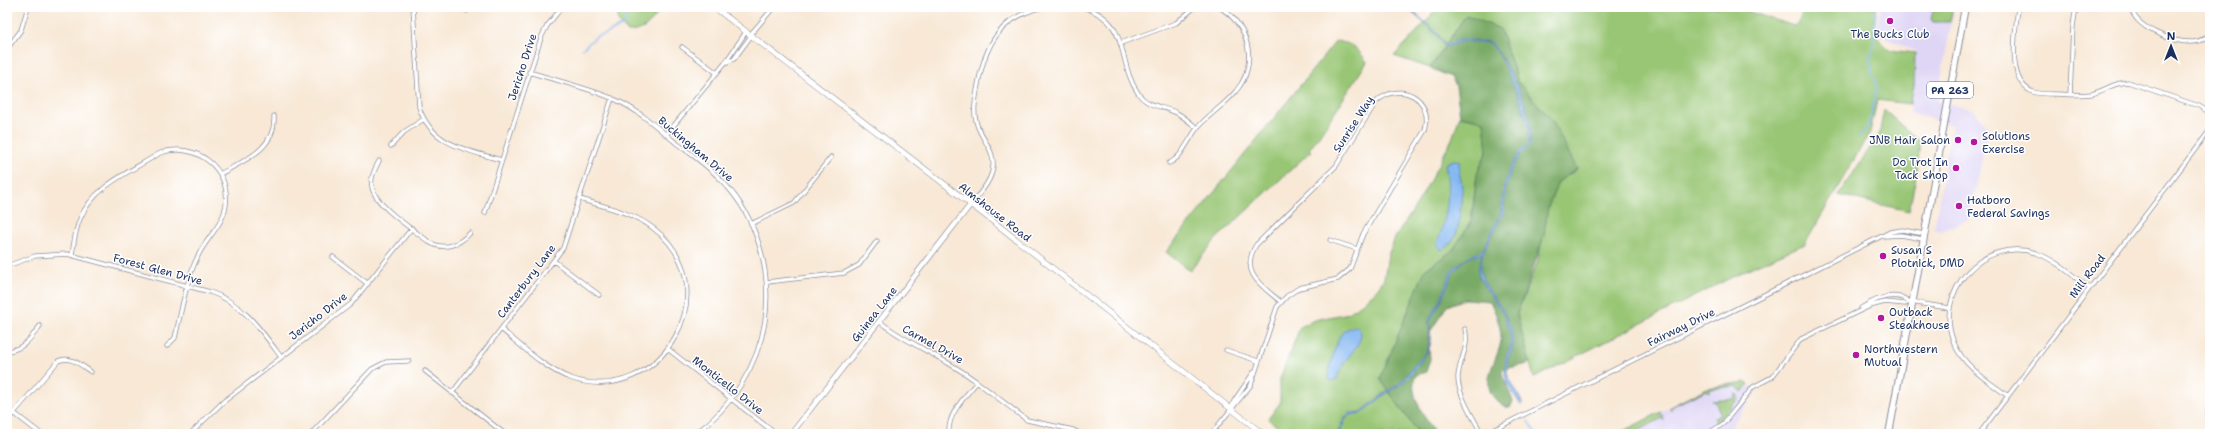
<svg xmlns="http://www.w3.org/2000/svg" width="2217" height="441" font-family="'Shantell Sans',sans-serif">
	<style>
		.built { fill: #dfd5f5 }
		.green { fill: #99c674; stroke: #5a7a69 }
		.forest { fill: #7aab66; stroke: #4a6d62 }
		.water { fill: #84b7f1; stroke: #5073a8 }
		.lines { fill: none; stroke-linecap: round; stroke-linejoin: round }
		.stream { stroke: #84b7f1; stroke-width: 1.5 }
		.minor-casing { stroke: #8a8c9a; stroke-width: 5 }
		.tertiary-casing { stroke: #8a8c9a; stroke-width: 6 }
		.secondary-casing { stroke: #8a8c9a; stroke-width: 6 }
		.trunk-casing { stroke: #8a8c9a; stroke-width: 8 }
		.minor { stroke: #fff; stroke-width: 3.5 }
		.tertiary { stroke: #fff; stroke-width: 4.5 }
		.secondary { stroke: #fff; stroke-width: 5 }
		.trunk { stroke: #fff; stroke-width: 6 }
		.poi-dot { fill: #b5179e; stroke: #fff; stroke-width: 1.5 }
		.labels { text-anchor: middle; stroke-width: 3; stroke-linejoin: round; paint-order: stroke }
		.shield { fill: #fff; stroke: #5f6d8e; stroke-width: 1 }
		.shield-label { font-size: 10px; font-weight: bold; fill: #1b2f5e }
		.poi-label { font-size: 11px; fill: #1b2f5e; stroke: #fff; text-anchor: start }
		.street-label { font-size: 11px; fill: #1b2f5e; stroke: #fff }
	</style>
	<rect width="100%" height="100%" fill="#fff"/>
	<filter id="ink" filterUnits="userSpaceOnUse"><feTurbulence type="fractalNoise" baseFrequency=".025" numOctaves="2"/><feDisplacementMap in="SourceGraphic" scale="8" xChannelSelector="R" yChannelSelector="G"/><feConvolveMatrix kernelMatrix="1 2 1 2 8 2 1 2 1" color-interpolation-filters="sRGB"/></filter>
	<filter id="wash" filterUnits="userSpaceOnUse"><feTurbulence type="fractalNoise" baseFrequency=".012" numOctaves="4" result="noise"/><feDisplacementMap in="SourceGraphic" scale="16" xChannelSelector="R" yChannelSelector="G"/><feGaussianBlur stdDeviation="0.9" result="paint"/><feColorMatrix in="noise" values="0 0 0 0 0 0 0 0 0 0 0 0 0 0 0 0 0 1.4 0 .05"/><feComposite in="paint" operator="in"/></filter>
	<g filter="url(#wash)">
		<rect width="100%" height="100%" fill="#f8e8d5"/>
		<!-- built -->
		<path class="built" d="M1881 7H1954L1937 101 1974 110 1989 128 1969 219 1942 231 1934 229 1952 125 1909 113 1916 51 1877 35 1879 13Z
			M1745 382 1756 392 1726 434H1617L1707 388Z"/>
		<!-- green -->
		<path class="green" d="M623 7H660V8C653 22 644 32 628 32L618 21V15Z
			M1437 7H1734L1794 26C1801 21 1800 12 1807 7H1877L1875 20 1876 36 1890 50 1915 53 1914 85 1910 104 1877 100 1870 132 1805 244 1754 266 1534 378 1517 314 1538 260 1548 207 1558 182 1577 169 1518 82 1500 29 1466 15 1430 68 1394 56 1426 22Z
			M1934 7H1953L1950 22H1933L1931 19Z
			M1336 41C1354 44 1356 47 1367 62L1319 136 1309 149 1311 151 1216 239 1190 271 1166 252Z
			M1884 110 1920 142 1917 172 1909 211 1838 195 1879 135Z
			M1460 116 1484 121 1487 151 1477 174 1471 221 1453 250 1425 270 1380 379 1419 434H1287L1268 419 1280 403V379L1300 327 1314 320 1349 313 1374 293 1384 279 1388 255 1396 236 1418 203 1452 139Z
			M1745 382 1749 385 1742 392 1737 386 1710 389V392L1706 390 1671 407V411L1668 408 1707 388Z
			M1735 394 1738 395V399L1716 424 1714 418 1721 415 1715 401H1712L1734 399Z
			M1661 412 1664 421 1662 418 1633 434H1617Z"/>
		<!-- forest -->
		<path class="forest" d="M1466 15 1500 29 1518 82 1552 120 1577 169 1558 182 1548 207 1544 236 1517 314 1530 363C1521 367 1512 366 1502 370V375L1513 401 1510 408C1504 407 1501 405 1497 401 1477 382 1499 360 1501 340 1501 325 1496 314 1490 301L1465 299 1447 306 1428 335 1430 359 1426 372 1416 375C1407 393 1426 420 1436 434H1419L1380 379 1425 270 1453 250 1472 221 1477 174 1487 151 1484 121 1460 116 1456 86 1451 77 1430 68Z"/>
		<!-- water -->
		<path class="water" d="M1406 7H1408L1437 33 1445 45 1463 39 1491 42C1507 63 1537 118 1530 144L1520 155 1511 170 1506 187 1503 213 1483 253 1480 269 1483 281 1504 312 1512 331 1513 347 1508 358 1507 374 1523 404 1521 405 1507 384 1505 374 1506 357 1511 346 1510 331 1503 313 1479 278 1478 269 1482 253 1465 260 1453 272 1442 300 1430 321 1431 343 1428 351 1413 372 1400 385 1387 393 1362 413 1351 415 1346 418 1340 432 1337 434 1345 417 1350 413 1361 412 1386 392 1399 384 1427 351 1430 343 1429 320 1441 299 1451 271 1465 259 1483 250 1501 212 1504 186 1509 170 1519 153 1529 143V127L1519 97 1500 56 1490 43 1463 41 1445 47 1436 34Z
			M1454 160 1460 161C1457 171 1461 176 1462 186 1463 191 1461 196 1461 201 1460 217 1459 245 1441 250L1437 243C1447 219 1451 190 1445 164Z
			M1356 326C1370 336 1350 353 1345 362 1341 367 1339 373 1337 379L1330 381C1326 376 1337 338 1342 333 1345 329 1352 327 1356 326Z"/>
		<g class="lines">
			<!-- stream -->
			<path class="stream" d="M582 49 597 36 606 34 625 24 626 7
				M1859 137 1869 125 1877 86 1871 69 1870 59 1873 49 1876 7
				M1528 421 1536 434"/>
		</g>
	</g>
	<g filter="url(#ink)">
		<g class="lines">
			<!-- minor casing -->
			<g class="minor-casing">
				<path id="minor" d="M413 7 419 107C431 145 467 150 501 160
					M459 7 467 11
					M1083 7C1132 22 1116 61 1138 93 1147 107 1163 106 1177 113 1184 117 1191 123 1197 128
					M2018 7C2016 30 2005 81 2033 92 2039 94 2047 94 2054 94 2066 94 2079 96 2091 94 2105 91 2114 82 2128 82L2199 106 2210 113
					M2131 7C2134 28 2174 43 2193 42 2200 42 2205 38 2210 34
					M750 35 774 7
					M1121 43 1176 23 1195 7
					M682 47 717 73
					M7 49 21 30 28 7
					M725 63 734 59 751 36
					M529 72C558 81 589 88 616 100 638 110 657 127 675 142 692 155 710 167 724 183 758 219 772 272 765 321 758 366 732 407 695 434
					M2070 95 2073 26 2076 7
					M666 135 725 63 746 32
					M391 146 404 132 424 119
					M379 161C375 169 370 178 372 187 375 206 414 230 429 242 444 251 459 245 470 233
					M1169 163C1182 158 1189 138 1198 127 1209 114 1225 105 1236 91 1259 64 1249 24 1219 7
					M220 174C245 160 276 149 274 116
					M971 204C980 193 992 181 993 166 995 149 979 137 976 121 973 109 976 97 978 85 985 45 1000 17 1043 7
					M485 213 541 38 547 26 562 7
					M751 224 794 203 831 157
					M1885 236 1901 235 1923 239
					M1330 240 1357 249
					M72 255C74 243 75 230 80 219 93 186 132 171 160 153 194 141 231 167 226 205 223 226 205 239 197 258 186 281 181 313 175 338L167 346
					M333 257 368 284
					M554 261 599 295
					M7 266 35 256 67 254 210 292C243 303 261 330 281 357
					M767 282 844 273 859 265 877 241
					M1861 308C1875 299 1895 290 1910 302
					M880 322C911 346 946 358 977 382
					M501 329C522 346 545 369 570 378 662 410 731 286 653 228 632 212 605 207 580 199
					M1465 329C1470 347 1459 360 1458 377 1457 393 1474 419 1482 434
					M668 349 776 434
					M1226 350 1258 361
					M7 351C23 350 31 338 40 326
					M425 371 505 434
					M452 393 563 248 612 98
					M2008 396C1988 381 1964 367 1954 343 1933 292 1983 236 2036 253 2056 260 2073 276 2089 288
					M2210 402 2207 415 2210 432
					M1231 408 1234 401 1254 372
					M14 413 41 434
					M7 421 58 361C70 355 81 365 91 372
					M190 434 223 402 351 304 412 228
					M311 434 372 369 386 362 409 361
					M949 434C947 414 965 397 977 382L1027 420 1073 430 1081 434
					M1211 434 1251 385 1277 307 1287 296 1299 288 1338 279 1350 269 1363 234 1425 130C1434 98 1400 80 1376 102L1336 166 1256 245C1239 273 1262 286 1281 302
					M1485 434 1890 232 1902 230 1924 234
					M1707 434 1723 424 1753 387 1772 377 1801 339 1870 306 1885 302 1905 304 1910 302 1949 308
					M1979 434 2210 130"/>
			</g>
			<!-- tertiary casing -->
			<g class="tertiary-casing">
				<path id="tertiary" d="M791 434 971 204"/>
			</g>
			<!-- secondary casing -->
			<g class="secondary-casing">
				<path id="secondary" d="M714 7 999 226 1263 434"/>
			</g>
			<!-- trunk casing -->
			<g class="trunk-casing">
				<path id="trunk" d="M1889 434 1965 7"/>
			</g>
			<!-- minor -->
			<use href="#minor" class="minor"/>
			<!-- tertiary -->
			<use href="#tertiary" class="tertiary"/>
			<!-- secondary -->
			<use href="#secondary" class="secondary"/>
			<!-- trunk -->
			<use href="#trunk" class="trunk"/>
		</g>
	</g>
	<!-- markers -->
	<g class="poi-dot">
		<circle cx="1890" cy="21" r="4"/>
		<circle cx="1958" cy="140" r="4"/>
		<circle cx="1974" cy="142" r="4"/>
		<circle cx="1956" cy="168" r="4"/>
		<circle cx="1959" cy="206" r="4"/>
		<circle cx="1883" cy="256" r="4"/>
		<circle cx="1881" cy="318" r="4"/>
		<circle cx="1856" cy="355" r="4"/>
	</g>
	<g class="labels">
		<!-- shield labels -->
		<rect class="shield" x="1927" y="82" width="46" height="16" rx="3"/>
		<g class="shield-label">
			<text x="1950" y="94">PA 263</text>
		</g>
		<!-- poi labels -->
		<g class="poi-label">
			<text x="1890" y="38" text-anchor="middle">The Bucks Club</text>
			<text x="1982" y="140">Solutions<tspan x="1982" dy="13">Exercise</tspan></text>
			<text x="1950" y="144" text-anchor="end">JNB Hair Salon</text>
			<text x="1948" y="166" text-anchor="end">Do Trot In<tspan x="1948" dy="13">Tack Shop</tspan></text>
			<text x="1967" y="204">Hatboro<tspan x="1967" dy="13">Federal Savings</tspan></text>
			<text x="1891" y="254">Susan S<tspan x="1891" dy="13">Plotnick, DMD</tspan></text>
			<text x="1889" y="316">Outback<tspan x="1889" dy="13">Steakhouse</tspan></text>
			<text x="1864" y="353">Northwestern<tspan x="1864" dy="13">Mutual</tspan></text>
		</g>
		<!-- street labels -->
		<g class="street-label">
			<text transform="translate(522 67) rotate(-72)" y="4">Jericho Drive</text>
			<text transform="translate(1353 124) rotate(-57)" y="4">Sunrise Way</text>
			<text transform="translate(696 149) rotate(40)" y="4">Buckingham Drive</text>
			<text transform="translate(995 212) rotate(38)" y="4">Almshouse Road</text>
			<text transform="translate(158 269) rotate(15)" y="4">Forest Glen Drive</text>
			<text transform="translate(2087 276) rotate(-53)" y="4">Mill Road</text>
			<text transform="translate(526 281) rotate(-53)" y="4">Canterbury Lane</text>
			<text transform="translate(874 314) rotate(-52)" y="4">Guinea Lane</text>
			<text transform="translate(318 316) rotate(-38)" y="4">Jericho Drive</text>
			<text transform="translate(1681 327) rotate(-26)" y="4">Fairway Drive</text>
			<text transform="translate(933 344) rotate(29)" y="4">Carmel Drive</text>
			<text transform="translate(728 385) rotate(38)" y="4">Monticello Drive</text>
		</g>
	</g>
	<!-- margin -->
	<rect width="2217" height="441" fill="none" stroke="#fff" stroke-width="24"/>
	<!-- north arrow -->
	<g transform="translate(2171 46)" stroke="#ffffff" stroke-width="3" paint-order="stroke">
	<path d="M0-3L7 15L0 10L-7 15Z" fill="#1b2f5e"/>
	<text y="-6" font-size="11" font-weight="bold" text-anchor="middle" fill="#1b2f5e">N</text>
	</g>
</svg>
